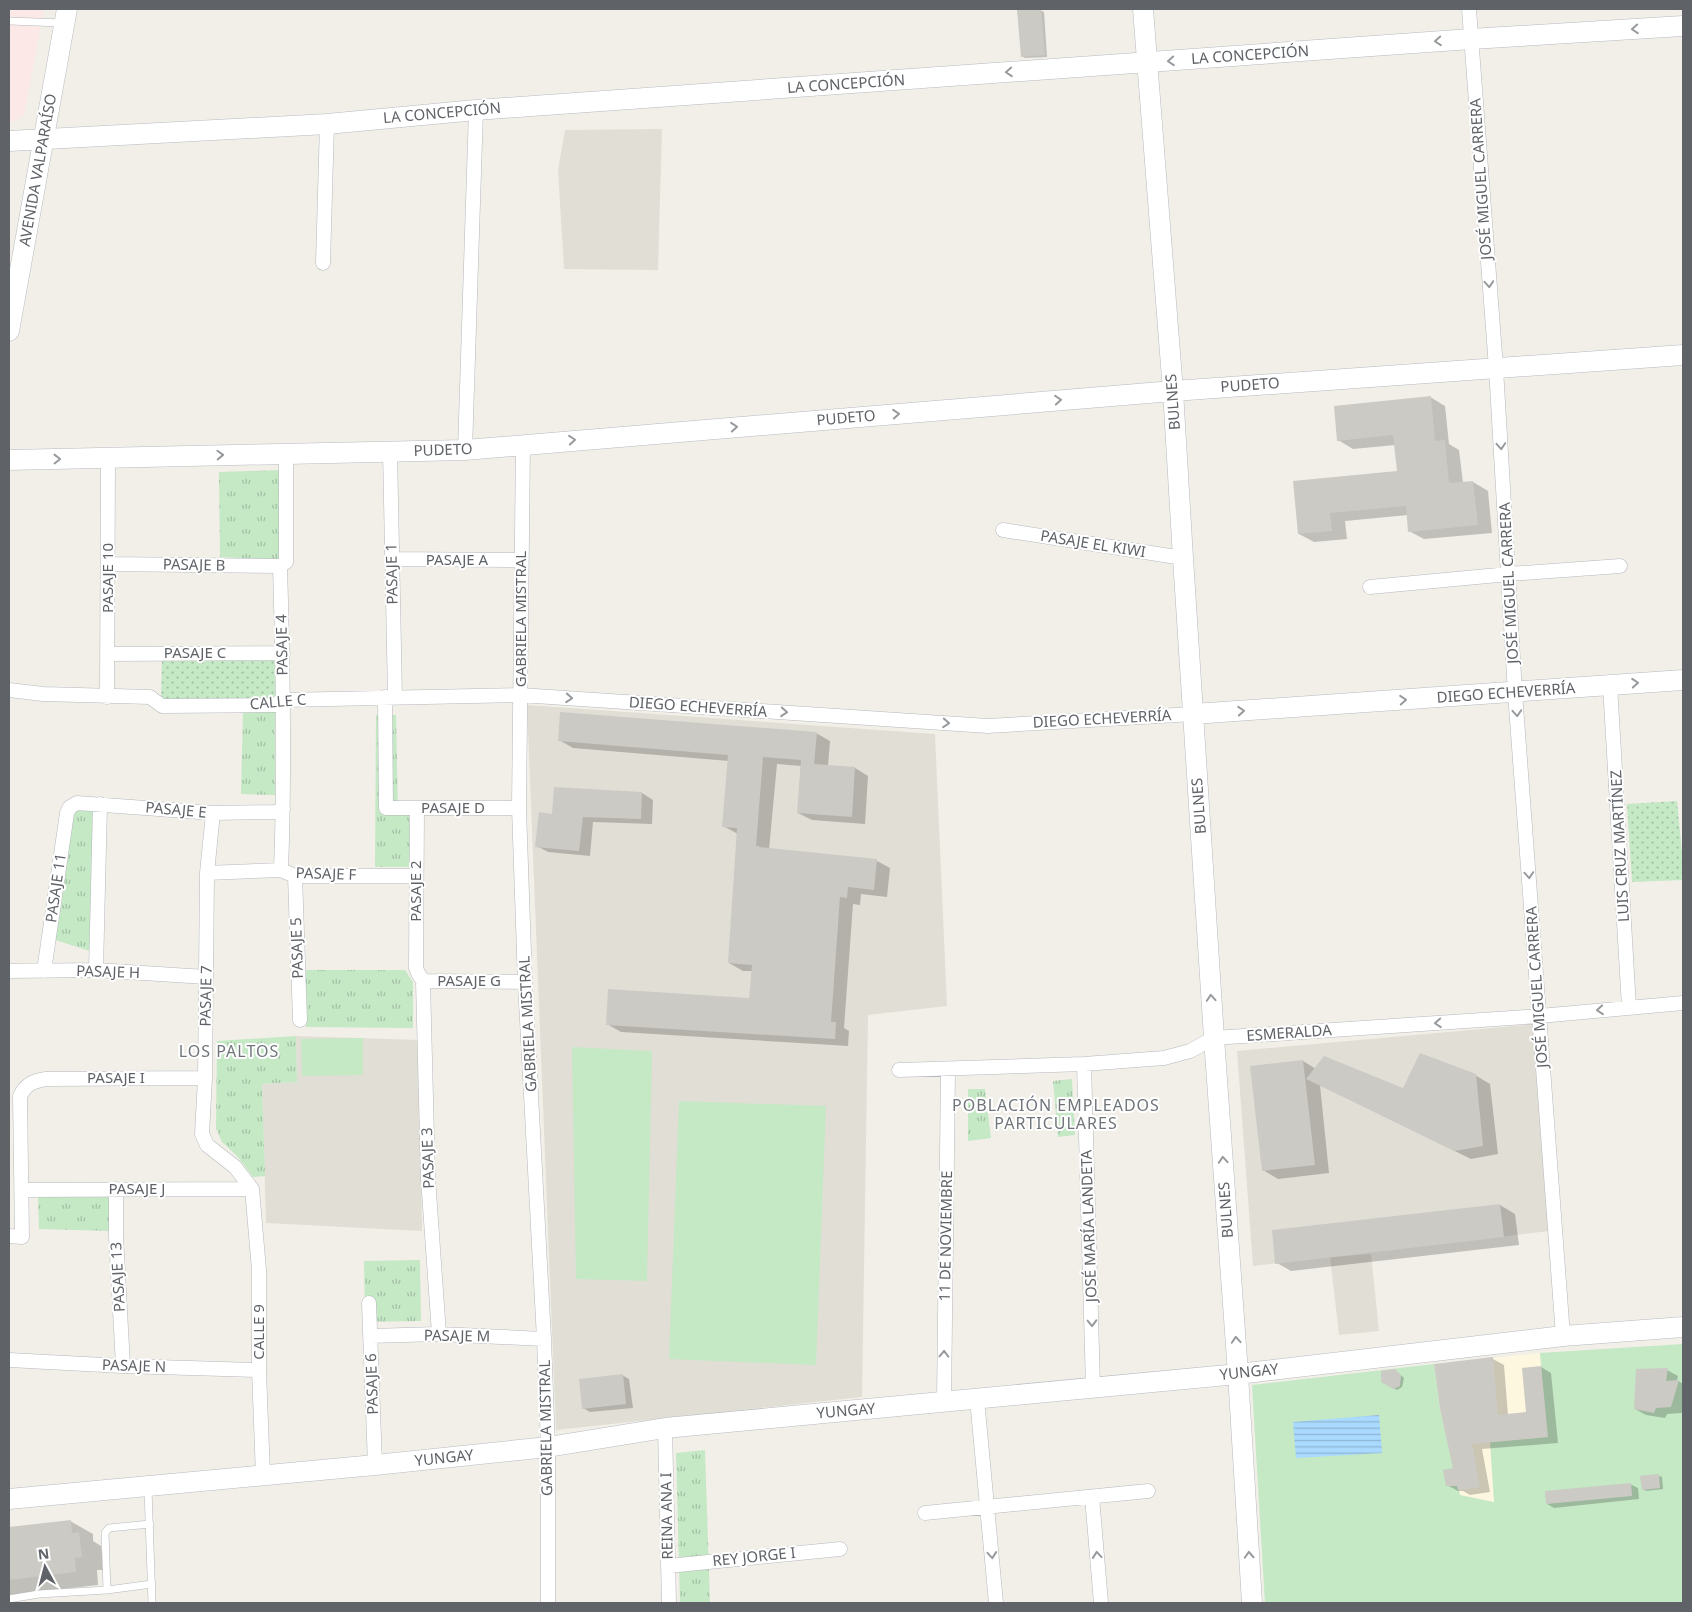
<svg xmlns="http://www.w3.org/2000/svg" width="1692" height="1612" font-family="'Noto Sans',sans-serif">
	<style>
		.commercial { fill: #fef7e0 }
		.education { fill: #e1ded6 }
		.medical { fill: #fce8e6 }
		.grass { fill: url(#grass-tufts) }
		.park { fill: url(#park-dots) }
		.pitch { fill: #c5e8c5 }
		.water { fill: url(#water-rules) }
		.shadow { fill: #0003 }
		.building { fill: #cccac5 }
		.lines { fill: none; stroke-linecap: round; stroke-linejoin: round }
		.lane-casing { stroke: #b5b8bc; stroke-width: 8 }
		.street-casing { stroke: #b5b8bc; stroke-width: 15 }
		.secondary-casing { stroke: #b6babf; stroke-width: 21 }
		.lane { stroke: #fff; stroke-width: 7 }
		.street { stroke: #fff; stroke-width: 14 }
		.secondary { stroke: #fff; stroke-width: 20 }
		.oneway { stroke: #979a9d }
		.labels { text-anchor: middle; stroke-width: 4; stroke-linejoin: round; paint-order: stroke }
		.street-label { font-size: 15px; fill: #5f6368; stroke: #fff }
		.neighbourhood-label { font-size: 16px; letter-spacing: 1px; fill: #70757a; stroke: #fff }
	</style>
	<defs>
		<pattern id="grass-tufts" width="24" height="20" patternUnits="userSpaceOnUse" patternTransform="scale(1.25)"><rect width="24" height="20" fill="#c5e8c5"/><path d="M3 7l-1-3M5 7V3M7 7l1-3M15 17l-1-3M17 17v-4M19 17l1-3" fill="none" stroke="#a3c0a4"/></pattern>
		<pattern id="park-dots" width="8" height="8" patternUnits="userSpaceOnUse" patternTransform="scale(1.25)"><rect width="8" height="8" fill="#c5e8c5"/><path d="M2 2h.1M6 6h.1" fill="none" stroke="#a3c0a4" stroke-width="1.8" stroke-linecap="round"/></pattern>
		<pattern id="water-rules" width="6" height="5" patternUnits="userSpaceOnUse" patternTransform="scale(1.25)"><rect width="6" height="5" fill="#aadaff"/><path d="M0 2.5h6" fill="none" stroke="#8eb4d2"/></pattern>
	</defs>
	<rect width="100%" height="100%" fill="#f1efe8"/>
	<!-- commercial -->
	<path class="commercial" d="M1540 1353 1548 1437 1534 1439 1494 1502 1460 1496 1440 1409 1434 1364Z"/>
	<!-- education -->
	<path class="education" d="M662 129 658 270 564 269 558 170 565 130Z
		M527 705 935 734 947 1006 868 1015 862 1397 556 1430Z
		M1536 1024 1549 1231 1333 1257 1371 1254 1379 1331 1339 1335 1330 1257 1253 1266 1237 1051Z
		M296 1036 419 1040 422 1231 266 1223 262 1084 297 1082Z"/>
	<!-- medical -->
	<path class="medical" d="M9 9H44L24 115 16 120 9 122Z"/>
	<!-- grass -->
	<path class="grass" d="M283 470 284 560 220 557 219 472Z
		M275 711V795L241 794 243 712Z
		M376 715H396L398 812H409L411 867H375Z
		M96 808 93 952 52 939 71 810Z
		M306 970H405L413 982V1028L306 1027Z
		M296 1036 297 1082 262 1084 265 1176 253 1177 237 1156 222 1142 216 1128 217 1041Z
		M1072 1079 1075 1135 1058 1137 1053 1081Z
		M968 1089H985L991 1138 968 1141Z
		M38 1196H111L112 1231 39 1229Z
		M420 1260 421 1321 365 1322 364 1261Z
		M705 1450 710 1603H680L676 1453Z"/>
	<!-- park -->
	<path class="park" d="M278 656 275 701 161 702 162 657Z
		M1677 801 1683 864V880L1632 882 1627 804Z"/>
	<!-- pitch -->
	<path class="pitch" d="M363 1038V1075L302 1076 301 1039Z
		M572 1047 652 1051 647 1281 576 1279Z
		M679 1101 826 1106 816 1365 669 1359Z
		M1683 1344V1603H1265L1252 1385 1434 1364 1440 1409 1460 1495 1494 1502 1490 1442 1547 1437 1540 1353Z"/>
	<!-- water -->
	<path class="water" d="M1379 1415 1382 1453 1296 1458 1293 1422Z"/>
	<!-- shadow -->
	<path class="shadow" d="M1040 10 1044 12 1047 57 1025 58 1022 56Z
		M1430 397 1445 406 1449 444 1459 450 1463 483 1473 482 1488 491 1492 533 1424 539 1409 531 1408 515 1345 521 1347 539 1314 542 1299 534 1294 482 1398 472 1395 445 1353 449 1338 440Z
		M816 733 830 741 828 766 855 768 868 776 865 824 812 820 798 813 801 766 777 764 769 850 877 861 890 868 887 897 861 894 860 905 853 904 844 1028 849 1031 848 1046 621 1032 607 1024 750 999 752 971H743L729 963 738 834 723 826 729 761 573 748 559 740Z
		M555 788 642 793 653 800 652 824 593 822 590 856 548 852 537 846 553 815Z
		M1303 1061 1316 1069 1403 1089 1475 1075 1490 1084 1498 1154 1471 1159 1320 1085 1329 1173 1278 1179 1263 1170Z
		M1500 1205 1515 1214 1519 1245 1291 1271 1277 1263 1273 1231Z
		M1493 1359 1504 1365 1508 1415 1528 1413 1541 1367 1551 1373 1558 1443 1482 1449 1490 1492 1470 1495 1463 1491H1458L1447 1485 1455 1469Z
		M1395 1370 1404 1378 1402 1387 1397 1390 1382 1381Z
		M1667 1370 1678 1376 1677 1380 1683 1384V1407L1682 1413 1667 1414 1665 1418 1646 1415 1635 1409Z
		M622 1375 629 1379 633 1408 590 1412 583 1408Z
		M1659 1476 1662 1477 1663 1489 1646 1491 1643 1489Z
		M1630 1484 1638 1488 1639 1499 1554 1508 1547 1504Z
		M70 1521 93 1534V1541L101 1546 104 1570H97L98 1585 9 1595V1528Z"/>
	<!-- building -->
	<path class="building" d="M1041 9 1045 55 1021 57 1017 10Z
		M1431 396 1435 441 1445 440 1449 483 1473 481 1478 525 1408 532 1406 506 1330 513 1332 531 1298 534 1293 481 1397 471 1393 435 1337 441 1334 406Z
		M560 712 817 732 814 764 855 767 852 817 797 813 801 760 763 757 756 846H759V847L877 859 874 890 848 887 847 898 840 897 831 1022H836L835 1039 606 1025 608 989 749 998 752 965 728 963 737 828 722 827 728 755 558 741Z
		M554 787 642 792 641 819 583 817 579 851 535 847 539 812 552 814Z
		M1420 1053 1476 1074 1483 1146 1455 1151 1306 1079 1324 1056 1403 1088Z
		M1303 1060 1315 1165 1262 1171 1250 1066Z
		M1500 1204 1504 1237 1275 1264 1272 1230Z
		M1493 1357 1498 1415 1526 1412 1522 1368 1541 1366 1548 1437 1472 1444 1480 1487 1458 1490 1457 1486H1446L1443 1470 1453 1468 1440 1409 1434 1364Z
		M1668 1368 1666 1381 1679 1380 1671 1407 1656 1408 1654 1413 1634 1409 1636 1369Z
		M1395 1369 1401 1375 1400 1386 1393 1389 1381 1382V1371Z
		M623 1374 626 1404 582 1409 579 1379Z
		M1659 1474 1660 1488 1642 1490 1640 1476Z
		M1631 1483 1632 1496 1546 1504 1545 1491Z
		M71 1520 72 1533 79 1532 82 1557 75 1558 76 1572 9 1580V1527Z"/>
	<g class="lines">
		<!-- lane casing -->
		<g class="lane-casing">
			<path id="lane" d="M9 21 63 23
				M148 1489 152 1603
				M107 1590 105 1533 109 1528 150 1524
				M9 1599 39 1594 107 1590 152 1584"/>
		</g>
		<!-- street casing -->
		<g class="street-casing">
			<path id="street" d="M1469 9 1496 368 1515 693 1563 1336
				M323 263 327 124
				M523 444 519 808 525 982 544 1339 548 1447V1603
				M465 450 476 110
				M390 451 395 697
				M1003 530 1183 558
				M392 559 521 560
				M108 564 280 566
				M280 566C283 667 285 769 281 870
				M280 566 286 562V453
				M1370 587 1509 574 1620 566
				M107 654 283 653
				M1610 685 1629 1007
				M9 690 43 694 150 697 162 706 275 705 282 700 520 695 988 726 1193 714
				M107 697 108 458
				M385 697 386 808H519
				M417 808 416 968 418 973 423 981 525 982
				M213 813 207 873 205 1078 202 1134 207 1145 235 1167 252 1189
				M207 873 281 870 295 876H416
				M295 876 300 1020
				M96 970 100 804
				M9 971 96 970 206 977
				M44 971 67 813 70 807 77 803 213 813 276 812 283 809
				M423 981 428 1178 439 1334
				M1084 1064 1093 1387
				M899 1070 1084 1064 1164 1058 1190 1051 1214 1038 1540 1016 1683 1003
				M116 1189V1236L123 1366
				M252 1189 259 1270V1370L263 1476
				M22 1190 252 1189
				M9 1236 22 1237 20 1096C26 1084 33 1081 46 1079L205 1078
				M369 1303 375 1465
				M370 1336 439 1334 544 1339
				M9 1360 123 1366 259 1370
				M977 1399 996 1603
				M944 1402 948 1070
				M665 1428 669 1603
				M1092 1497 1101 1603
				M925 1513 1148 1491
				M668 1566 840 1549"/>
		</g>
		<!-- secondary casing -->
		<g class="secondary-casing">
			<path id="secondary" d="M1143 9 1173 391 1183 558 1214 1038 1238 1374 1252 1603
				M9 141 327 124 476 110 1471 39 1683 26
				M9 331 67 9
				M9 460 465 450 1173 391 1683 355
				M1193 714 1683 680
				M9 1499 375 1465 548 1447 665 1428 1238 1374 1563 1336 1683 1327"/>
		</g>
		<!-- lane -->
		<use href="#lane" class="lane"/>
		<!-- street -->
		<use href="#street" class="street"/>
		<!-- secondary -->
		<use href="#secondary" class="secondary"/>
	</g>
	<!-- one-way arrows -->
	<defs><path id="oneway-chevron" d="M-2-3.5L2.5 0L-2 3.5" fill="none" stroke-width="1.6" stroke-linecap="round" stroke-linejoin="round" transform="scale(1.25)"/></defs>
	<g class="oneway">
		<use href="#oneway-chevron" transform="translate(1635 29) rotate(176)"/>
		<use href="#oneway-chevron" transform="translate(1438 41) rotate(176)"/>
		<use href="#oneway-chevron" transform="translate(1171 61) rotate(176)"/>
		<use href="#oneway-chevron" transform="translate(1009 72) rotate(176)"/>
		<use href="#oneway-chevron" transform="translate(1489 284) rotate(86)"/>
		<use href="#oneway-chevron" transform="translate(1058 400) rotate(-5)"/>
		<use href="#oneway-chevron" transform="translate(896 414) rotate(-5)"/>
		<use href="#oneway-chevron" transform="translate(734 427) rotate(-5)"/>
		<use href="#oneway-chevron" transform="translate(572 440) rotate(-5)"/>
		<use href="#oneway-chevron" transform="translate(1501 446) rotate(86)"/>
		<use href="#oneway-chevron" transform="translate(220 455) rotate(-2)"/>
		<use href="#oneway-chevron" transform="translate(57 459) rotate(-1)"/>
		<use href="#oneway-chevron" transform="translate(1635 683) rotate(-4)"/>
		<use href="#oneway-chevron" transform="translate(569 698) rotate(4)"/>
		<use href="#oneway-chevron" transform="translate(1403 700) rotate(-4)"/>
		<use href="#oneway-chevron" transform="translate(1241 711) rotate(-4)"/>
		<use href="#oneway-chevron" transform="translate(784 712) rotate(4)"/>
		<use href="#oneway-chevron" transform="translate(1517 713) rotate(86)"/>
		<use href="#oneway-chevron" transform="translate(946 723) rotate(4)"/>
		<use href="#oneway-chevron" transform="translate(1529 875) rotate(86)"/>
		<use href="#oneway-chevron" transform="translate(1211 998) rotate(-94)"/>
		<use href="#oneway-chevron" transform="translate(1600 1010) rotate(175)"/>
		<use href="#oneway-chevron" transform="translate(1438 1023) rotate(176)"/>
		<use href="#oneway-chevron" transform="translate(1223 1160) rotate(-94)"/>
		<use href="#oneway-chevron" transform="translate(1092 1323) rotate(88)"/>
		<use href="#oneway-chevron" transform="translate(1236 1340) rotate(-94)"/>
		<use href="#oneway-chevron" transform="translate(944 1354) rotate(-89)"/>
		<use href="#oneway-chevron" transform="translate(992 1555) rotate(85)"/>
		<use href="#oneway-chevron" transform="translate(1097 1555) rotate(-95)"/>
		<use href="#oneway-chevron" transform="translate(1249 1555) rotate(-93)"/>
	</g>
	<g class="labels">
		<!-- street labels -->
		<g class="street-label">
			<text transform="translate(1250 55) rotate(-4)" y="5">LA CONCEPCIÓN</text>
			<text transform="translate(846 84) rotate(-4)" y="5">LA CONCEPCIÓN</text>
			<text transform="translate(442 113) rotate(-5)" y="5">LA CONCEPCIÓN</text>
			<text transform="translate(38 170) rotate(-80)" y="5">AVENIDA VALPARAÍSO</text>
			<text transform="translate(1481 179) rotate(-94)" y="5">JOSÉ MIGUEL CARRERA</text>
			<text transform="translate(1250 385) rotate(-4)" y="5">PUDETO</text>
			<text transform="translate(1173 402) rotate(-94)" y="5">BULNES</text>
			<text transform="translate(846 418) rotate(-5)" y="5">PUDETO</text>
			<text transform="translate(443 450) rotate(-2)" y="5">PUDETO</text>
			<text transform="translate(1093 544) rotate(9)" y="5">PASAJE EL KIWI</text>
			<text x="457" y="565">PASAJE A</text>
			<text transform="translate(194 565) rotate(1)" y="5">PASAJE B</text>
			<text transform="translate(392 574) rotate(-91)" y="5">PASAJE 1</text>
			<text transform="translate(108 578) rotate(-90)" y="5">PASAJE 10</text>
			<text transform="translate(1509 583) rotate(-93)" y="5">JOSÉ MIGUEL CARRERA</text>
			<text transform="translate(521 619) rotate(-90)" y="5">GABRIELA MISTRAL</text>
			<text transform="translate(282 645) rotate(-91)" y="5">PASAJE 4</text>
			<text x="195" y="658">PASAJE C</text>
			<text transform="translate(1506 693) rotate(-4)" y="5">DIEGO ECHEVERRÍA</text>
			<text transform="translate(278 702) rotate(-5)" y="5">CALLE C</text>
			<text transform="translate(698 707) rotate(4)" y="5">DIEGO ECHEVERRÍA</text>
			<text transform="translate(1102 719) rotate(-3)" y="5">DIEGO ECHEVERRÍA</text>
			<text transform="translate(1199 806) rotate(-94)" y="5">BULNES</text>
			<text x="453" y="813">PASAJE D</text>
			<text transform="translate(176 810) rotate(5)" y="5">PASAJE E</text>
			<text transform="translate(1620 846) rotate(-93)" y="5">LUIS CRUZ MARTÍNEZ</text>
			<text transform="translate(326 874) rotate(2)" y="5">PASAJE F</text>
			<text transform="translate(56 888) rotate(-82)" y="5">PASAJE 11</text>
			<text transform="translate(416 891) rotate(-90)" y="5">PASAJE 2</text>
			<text transform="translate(297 948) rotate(-92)" y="5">PASAJE 5</text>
			<text transform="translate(108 972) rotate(2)" y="5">PASAJE H</text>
			<text x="469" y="986">PASAJE G</text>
			<text transform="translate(1537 987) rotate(-94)" y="5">JOSÉ MIGUEL CARRERA</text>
			<text transform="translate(206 996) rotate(-89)" y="5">PASAJE 7</text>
			<text transform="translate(528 1024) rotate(-93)" y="5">GABRIELA MISTRAL</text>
			<text transform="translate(1289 1033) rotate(-4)" y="5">ESMERALDA</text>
			<text x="116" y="1083">PASAJE I</text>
			<text transform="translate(428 1158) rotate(-92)" y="5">PASAJE 3</text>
			<text x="137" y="1194">PASAJE J</text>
			<text transform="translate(1226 1210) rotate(-94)" y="5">BULNES</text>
			<text transform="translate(1089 1226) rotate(-92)" y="5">JOSÉ MARÍA LANDETA</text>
			<text transform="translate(946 1236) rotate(-89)" y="5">11 DE NOVIEMBRE</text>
			<text transform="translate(118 1277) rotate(-93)" y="5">PASAJE 13</text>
			<text transform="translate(259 1332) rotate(-90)" y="5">CALLE 9</text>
			<text transform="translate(457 1336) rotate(1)" y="5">PASAJE M</text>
			<text transform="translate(134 1366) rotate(2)" y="5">PASAJE N</text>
			<text transform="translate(1249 1372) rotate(-6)" y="5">YUNGAY</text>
			<text transform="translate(372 1384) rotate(-92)" y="5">PASAJE 6</text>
			<text transform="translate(846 1411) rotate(-5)" y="5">YUNGAY</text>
			<text transform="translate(546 1428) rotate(-91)" y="5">GABRIELA MISTRAL</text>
			<text transform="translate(444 1458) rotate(-6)" y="5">YUNGAY</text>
			<text transform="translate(667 1516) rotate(-91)" y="5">REINA ANA I</text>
			<text transform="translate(754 1557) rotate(-6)" y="5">REY JORGE I</text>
		</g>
		<!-- neighbourhood labels -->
		<g class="neighbourhood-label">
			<text x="229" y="1057">LOS PALTOS</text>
			<text x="1056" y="1111">POBLACIÓN EMPLEADOS<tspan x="1056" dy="18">PARTICULARES</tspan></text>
		</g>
	</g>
	<!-- border -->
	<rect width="1692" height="1612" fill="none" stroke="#5f6368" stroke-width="20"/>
	<!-- north arrow -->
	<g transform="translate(45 1567) rotate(353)" stroke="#ffffff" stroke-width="4" paint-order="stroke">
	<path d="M0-4L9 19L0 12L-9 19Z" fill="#5f6368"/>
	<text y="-8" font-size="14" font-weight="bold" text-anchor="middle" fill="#5f6368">N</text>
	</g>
</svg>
